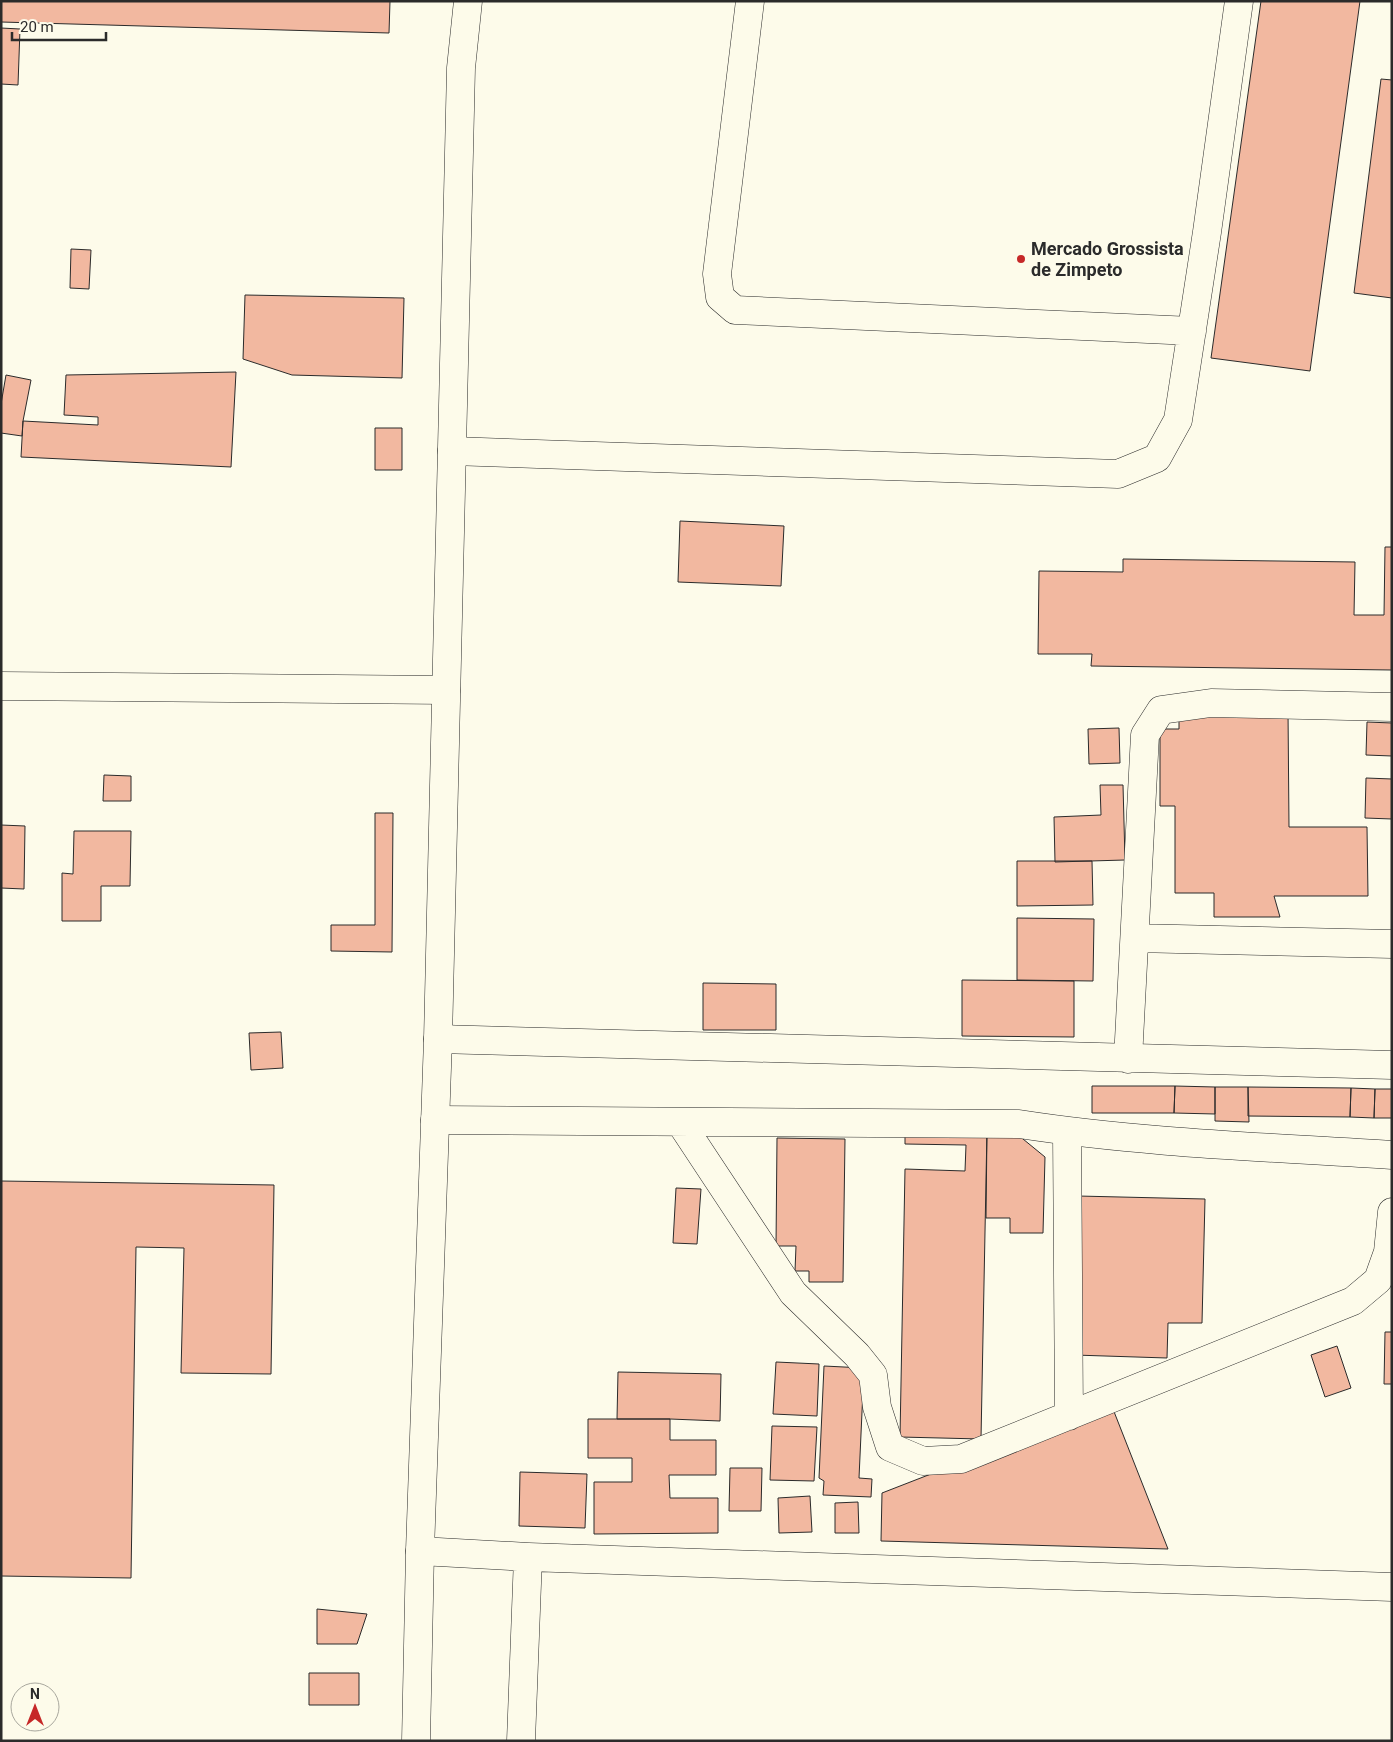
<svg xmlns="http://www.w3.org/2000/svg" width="1393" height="1742" font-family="Roboto,sans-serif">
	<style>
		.building { fill: #f2b8a0; stroke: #2b2b2b }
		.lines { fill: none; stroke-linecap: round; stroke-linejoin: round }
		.minor-casing { stroke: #2b2b2b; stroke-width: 29 }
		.highway-casing { stroke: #2b2b2b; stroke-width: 29 }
		.minor { stroke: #fdfbea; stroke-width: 28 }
		.highway { stroke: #fdfbea; stroke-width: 28 }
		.poi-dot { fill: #c62828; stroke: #fdfbea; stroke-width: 2 }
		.labels { text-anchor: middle; stroke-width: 4; stroke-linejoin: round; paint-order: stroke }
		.poi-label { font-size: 18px; font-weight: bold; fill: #2b2b2b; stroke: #fdfbea; text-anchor: start }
	</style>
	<rect width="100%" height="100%" fill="#fdfbea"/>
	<!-- building -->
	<path class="building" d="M1 1H390L389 33 1 22Z
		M1261 1H1360L1310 371 1211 358Z
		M1 28 20 29 18 85 1 84Z
		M1381 79 1392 80V298L1354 293Z
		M71 249 91 250 89 289 70 288Z
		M245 295 404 298 402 378 292 375 243 359Z
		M236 372 231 467 21 457 23 421 98 425V417L64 415 66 375Z
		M6 375 31 380 23 421 22 436 1 433V404Z
		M375 428H402V470H375Z
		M680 521 784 526 781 586 678 582Z
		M1385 547H1392V670L1091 666 1092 654H1038L1039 571 1123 572V559L1355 562 1354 615H1384Z
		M1179 710H1288L1289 827H1367L1368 896H1274L1280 917H1214V893H1175V806H1160V729H1179Z
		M1367 722 1392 723V756L1366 755Z
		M1119 728 1120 763 1089 764 1088 729Z
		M104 775 131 776V801H103Z
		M1366 778 1392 779V819L1365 818Z
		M1100 785H1123L1125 860 1055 862 1054 817 1101 815Z
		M375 813H393L392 952 331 951V925H375Z
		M1 825 25 826 24 889 1 888Z
		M74 831H131L130 886H101V921H62V873L73 874Z
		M1017 861H1092L1093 905 1017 906Z
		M1017 918 1094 919 1093 981 1017 980Z
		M962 980 1074 981V1037L962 1036Z
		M703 983 776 984V1030H703Z
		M281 1032 283 1068 251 1070 249 1033Z
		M1092 1086H1175L1174 1113H1092Z
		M1175 1086 1215 1087V1114L1174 1113Z
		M1215 1087H1248L1249 1122 1215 1121Z
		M1248 1087 1351 1088 1350 1117 1248 1116Z
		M1351 1088 1375 1089 1374 1118 1350 1117Z
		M1375 1089H1392V1118H1374Z
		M905 1127 987 1129 981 1439 900 1437 905 1169 965 1171 966 1145 905 1144Z
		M987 1129 1012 1130 1045 1157 1043 1233H1010V1218H986Z
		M777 1138 845 1139 843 1282H809V1271H795L796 1246H776Z
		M1 1181 274 1185 271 1374 181 1373 184 1248 136 1247 131 1578 1 1576Z
		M676 1188 701 1189 697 1244 673 1243Z
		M1078 1196 1205 1199 1202 1323H1168L1167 1358 1074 1355Z
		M1385 1332H1392V1384H1384Z
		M1337 1346 1351 1388 1325 1397 1311 1355Z
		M776 1362 819 1364 817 1416 773 1414Z
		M824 1366 864 1368 859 1478 872 1479 871 1497 823 1495 824 1481 819 1478Z
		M618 1372 721 1374 720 1421 670 1419H617Z
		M1111 1404 1168 1549 881 1541 882 1493Z
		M588 1419H670V1440H716V1475H669L670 1498H718V1533L594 1534V1482H632V1458H588Z
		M772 1426 817 1427 814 1481 770 1480Z
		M730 1468H762L761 1511H729Z
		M520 1472 587 1474 585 1528 519 1526Z
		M810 1496 812 1532 779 1533 778 1498Z
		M858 1502 859 1533H835V1503Z
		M317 1609 367 1614 357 1644H317Z
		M309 1673H359V1705H309Z"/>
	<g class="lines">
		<!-- minor casing -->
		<g class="minor-casing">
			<path id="minor" d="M750 1 717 274 720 297 735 310 1192 331
				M452 451 1118 474 1157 458 1178 420 1207 232 1239 1
				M1 686 446 690
				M1135 938 1392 944
				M438 1039 1392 1065
				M1128 1059 1145 735 1161 710 1211 703 1392 707
				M435 1120 1019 1124C1142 1143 1267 1147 1392 1155
				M680 1122 793 1293 857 1355 873 1375 877 1407 890 1447 923 1461 961 1459 1353 1301 1378 1280 1388 1252 1392 1212
				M1067 1132 1069 1416
				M420 1551 528 1557 1392 1587
				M521 1741 528 1557"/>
		</g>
		<!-- highway casing -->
		<g class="highway-casing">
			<path id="highway" d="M416 1741 420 1551 438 1039 461 68 468 1"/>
		</g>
		<!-- minor -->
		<use href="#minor" class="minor"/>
		<!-- highway -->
		<use href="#highway" class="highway"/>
	</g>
	<!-- markers -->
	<circle class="poi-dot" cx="1021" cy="259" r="5"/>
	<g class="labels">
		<!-- poi labels -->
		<g class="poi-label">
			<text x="1031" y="255">Mercado Grossista<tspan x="1031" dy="21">de Zimpeto</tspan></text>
		</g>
	</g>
	<!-- border -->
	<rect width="1393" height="1742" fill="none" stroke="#2b2b2b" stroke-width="5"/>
	<!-- north arrow -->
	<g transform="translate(35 1707)"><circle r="24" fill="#fdfbea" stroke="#a9a89e"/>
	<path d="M0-4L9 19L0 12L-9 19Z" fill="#c62828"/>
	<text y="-8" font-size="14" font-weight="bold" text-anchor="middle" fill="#2b2b2b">N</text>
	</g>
	<!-- scale -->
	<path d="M12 32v8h94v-8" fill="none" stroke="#2b2b2b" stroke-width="2.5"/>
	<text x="20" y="32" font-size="15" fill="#2b2b2b" stroke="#fdfbea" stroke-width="4" paint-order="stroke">20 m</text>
</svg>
